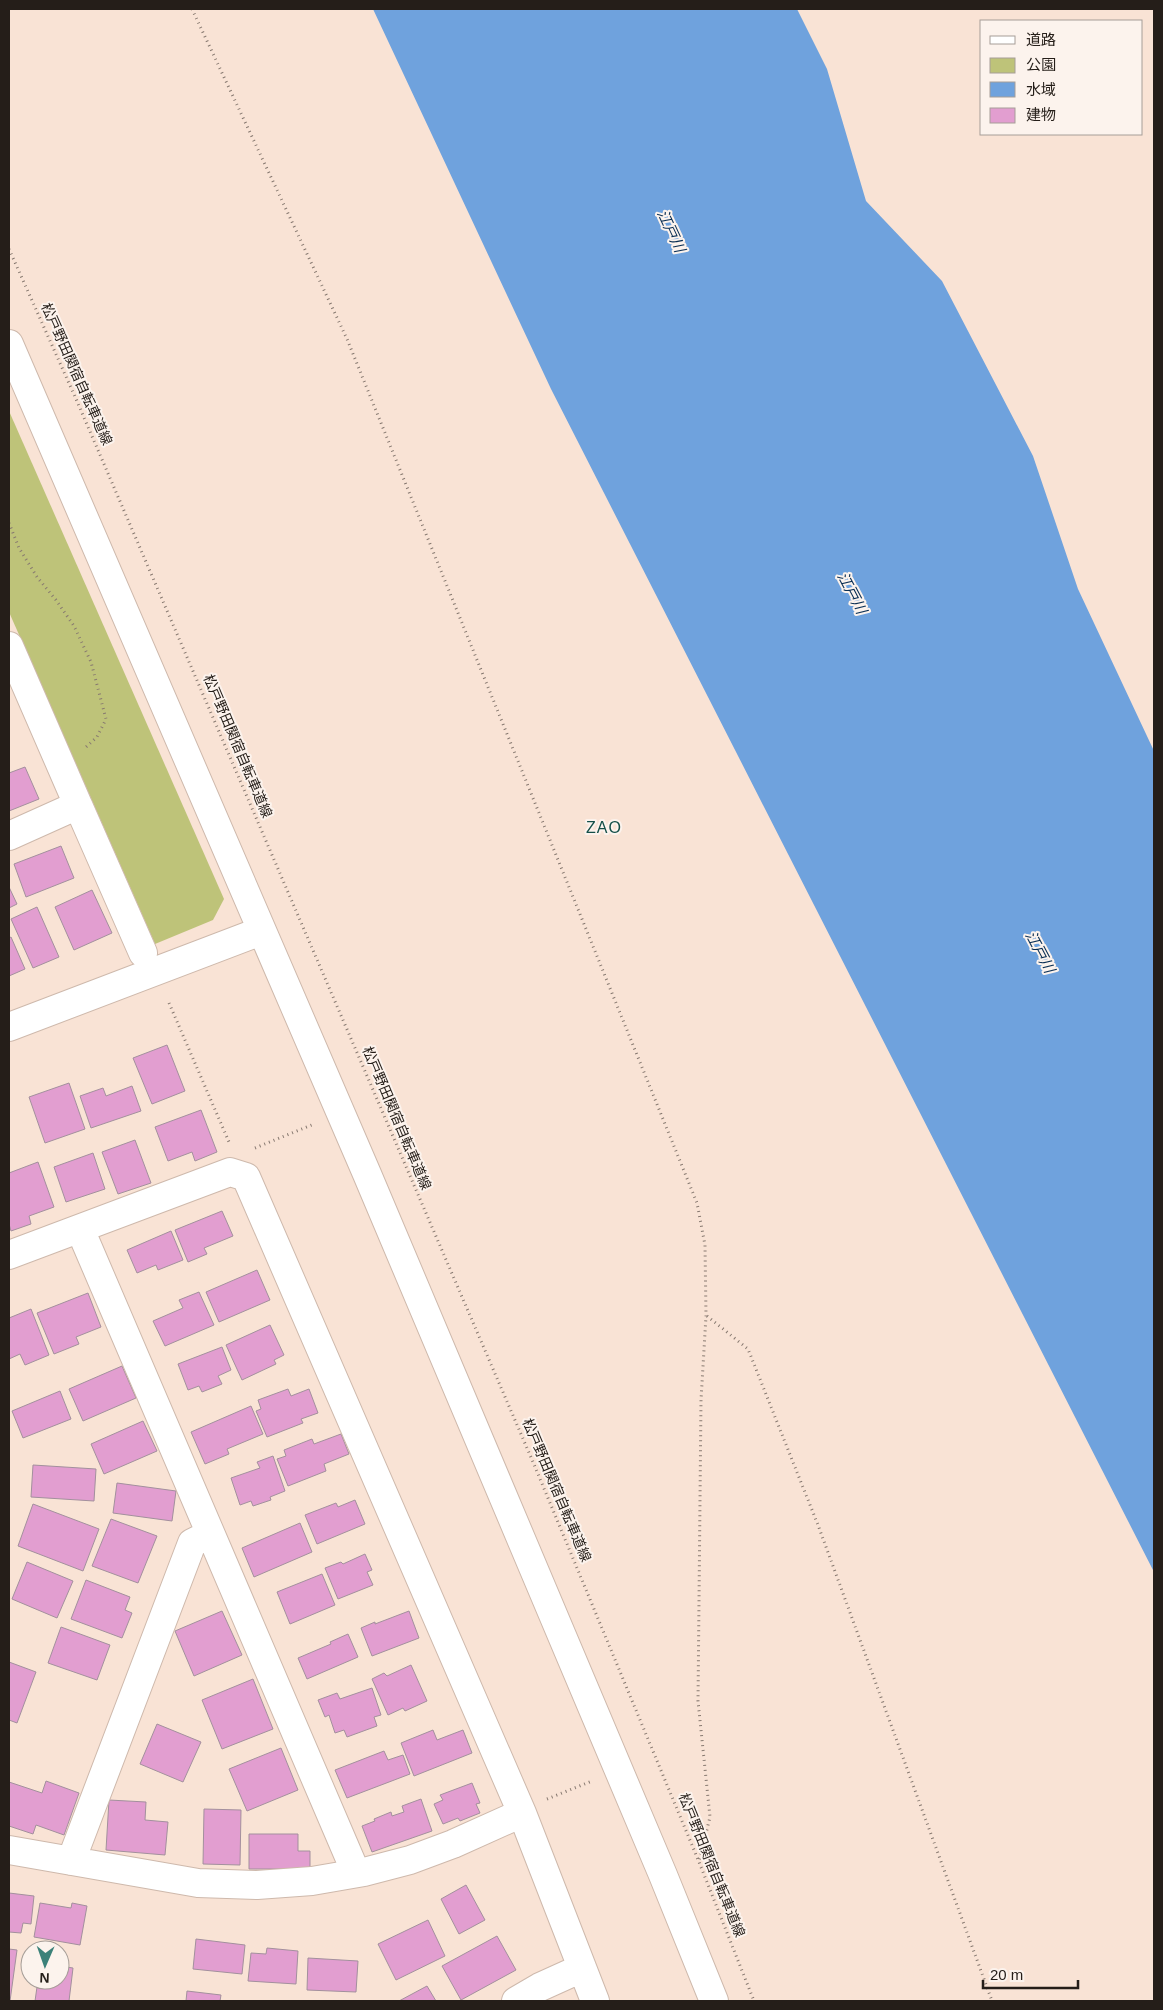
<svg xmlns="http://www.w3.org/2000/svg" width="1163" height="2010" font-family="Helvetica,'Noto Sans JP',sans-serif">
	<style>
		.green { fill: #bec379 }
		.water { fill: #6fa2dd }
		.building { fill: #e29ed0; stroke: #a3909d }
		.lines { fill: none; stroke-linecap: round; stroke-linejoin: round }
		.street-casing { stroke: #ceb9ac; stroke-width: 30 }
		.secondary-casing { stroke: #ceb9ac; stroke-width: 30 }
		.path { stroke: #877970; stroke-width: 3; stroke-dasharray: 1 4; stroke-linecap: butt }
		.street { stroke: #fff; stroke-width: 28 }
		.secondary { stroke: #fff; stroke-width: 28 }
		.labels { text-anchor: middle; stroke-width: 4; stroke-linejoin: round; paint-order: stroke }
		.street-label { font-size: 14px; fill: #251e19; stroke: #fcf3ed }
		.water-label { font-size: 15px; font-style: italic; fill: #082d53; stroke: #fcf3ed }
		.quarter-label { font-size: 16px; letter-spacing: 1px; fill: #144f48; stroke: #fcf3ed }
	</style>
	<rect width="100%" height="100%" fill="#f9e3d5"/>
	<!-- green -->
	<path class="green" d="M9 411 224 899 213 920 155 944 9 612Z"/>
	<!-- water -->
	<path class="water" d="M373 9H797L827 69 866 201 942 281 1033 456 1078 589 1154 751V1572L551 389Z"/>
	<!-- building -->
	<path class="building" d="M25 767 39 799 9 811V773Z
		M61 846 74 878 26 897 14 864Z
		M9 887 17 904 9 908Z
		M92 890 112 933 74 950 55 907Z
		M37 907 59 957 33 968 11 919Z
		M11 937 25 969 9 976V938Z
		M167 1045 185 1091 152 1104 133 1058Z
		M69 1083 85 1129 45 1143 29 1097Z
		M132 1086 141 1111 91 1128 80 1096 103 1088 106 1096Z
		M201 1110 217 1152 195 1161 192 1152 168 1161 155 1127Z
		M135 1140 151 1183 118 1194 102 1152Z
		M93 1153 105 1189 66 1202 54 1167Z
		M38 1162 54 1207 29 1216 31 1224 11 1231 9 1224V1173Z
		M222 1211 233 1236 204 1248 207 1254 188 1262 175 1230Z
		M171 1231 183 1260 158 1270 156 1265 137 1273 127 1250Z
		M257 1270 270 1300 219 1322 206 1292Z
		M199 1292 214 1325 165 1346 153 1321 183 1308 179 1300Z
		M88 1293 101 1327 76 1337 79 1344 54 1354 37 1313Z
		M31 1309 49 1355 25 1365 20 1354 9 1359V1318Z
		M270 1325 284 1355 274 1360 276 1364 242 1380 226 1345Z
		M222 1347 231 1370 218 1376 222 1384 202 1392 199 1386 188 1390 178 1364Z
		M122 1366 136 1398 83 1421 69 1389Z
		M288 1389 291 1396 309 1389 318 1413 301 1419 303 1423 267 1437 256 1411 261 1409 258 1400Z
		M60 1391 71 1419 23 1438 12 1411Z
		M251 1406 263 1434 227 1449 229 1454 205 1464 191 1432Z
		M143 1421 157 1451 104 1474 91 1444Z
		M341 1434 349 1454 324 1464 326 1471 288 1486 277 1459 286 1456 284 1450 312 1439 314 1444Z
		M273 1456 285 1491 270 1497 271 1500 253 1506 251 1501 240 1505 231 1478 260 1468 257 1462Z
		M33 1465 96 1469 94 1501 31 1497Z
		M117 1483 176 1491 172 1521 113 1513Z
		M355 1500 365 1524 317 1544 305 1515 336 1503 338 1507Z
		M33 1504 99 1529 83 1571 18 1546Z
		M111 1519 157 1536 138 1583 92 1566Z
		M300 1523 312 1552 254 1577 242 1548Z
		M365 1554 372 1570 367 1572 373 1585 338 1599 325 1568 341 1562 343 1564Z
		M27 1562 73 1581 57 1618 12 1599Z
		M322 1574 335 1605 290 1624 277 1592Z
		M86 1580 130 1597 125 1610 132 1613 122 1638 71 1619Z
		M222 1611 242 1655 194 1676 175 1631Z
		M409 1611 419 1638 372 1656 361 1628 375 1622V1624Z
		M61 1627 110 1645 97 1680 48 1663Z
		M348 1634 358 1657 307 1679 298 1658 331 1644 330 1642Z
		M9 1662 36 1672 17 1723 9 1720Z
		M411 1665 427 1701 405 1711 403 1708 388 1715 372 1679 384 1673 387 1676Z
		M253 1679 273 1729 222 1749 202 1700Z
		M372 1688 381 1715 374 1717 377 1726 347 1737 344 1730 335 1733 329 1715 325 1717 318 1700 337 1693 340 1699Z
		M157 1724 201 1742 183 1782 140 1764Z
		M433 1730 437 1740 463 1730 472 1753 414 1776 401 1743Z
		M281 1748 298 1790 247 1811 229 1769Z
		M384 1751 388 1760 403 1755 410 1774 347 1798 335 1770Z
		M46 1781 79 1793 64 1835 36 1825 33 1834 9 1826V1782L42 1793Z
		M472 1783 480 1803 476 1804 480 1813 460 1821 458 1818 443 1824 434 1804 443 1800 440 1795Z
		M421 1799 432 1831 372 1852 362 1826 375 1821 374 1819 391 1812 392 1816 404 1812 402 1806Z
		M109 1800 146 1802 145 1820 168 1822 165 1855 106 1850Z
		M204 1809 241 1810 240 1865 203 1864Z
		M249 1834H298V1851H310V1869H249Z
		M466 1885 485 1920 459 1934 441 1899Z
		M9 1893 34 1896 31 1924 23 1923 21 1933 9 1932Z
		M40 1903 71 1908 72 1903 87 1906 80 1945 34 1937Z
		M428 1920 445 1956 396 1980 378 1944Z
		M497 1936 516 1970 461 2000 442 1966Z
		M196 1939 245 1945 242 1974 193 1969Z
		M267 1948 298 1951 296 1984 248 1981 251 1953 266 1954Z
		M9 1949 17 1950 10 2001H9Z
		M308 1958 358 1961 356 1992 307 1990Z
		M60 1966 73 1968 69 2001H35L38 1980H60Z
		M427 1986 436 2001H399Z
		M187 1991 221 1995 220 2001H186Z"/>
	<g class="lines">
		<!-- street casing -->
		<g class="street-casing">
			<path id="street" d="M9 646 78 805 9 836
				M78 805 143 953
				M80 1229 356 1873
				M9 1255 230 1172 246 1177 522 1813 595 2001
				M9 1850 198 1883 257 1885 312 1881 364 1872 410 1860 453 1844 522 1813
				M71 1861 192 1543 210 1534
				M516 2001 540 1987 582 1968"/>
		</g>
		<!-- secondary casing -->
		<g class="secondary-casing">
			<path id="secondary" d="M9 344 367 1174 663 1875 714 2001
				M9 1027 261 931"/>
		</g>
		<!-- path -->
		<path class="path" d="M192 9 347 339 697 1203 705 1245 706 1316 701 1400 698 1701 710 1817 699 1862
			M9 249 76 399 533 1462 699 1862 754 2001
			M9 523 19 548 37 577 56 600 74 626 91 662 106 719 97 737 86 747
			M169 1003 229 1142
			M255 1148 314 1124
			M707 1316 748 1349 818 1525 992 2001
			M547 1799 592 1781"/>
		<!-- street -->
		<use href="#street" class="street"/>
		<!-- secondary -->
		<use href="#secondary" class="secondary"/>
	</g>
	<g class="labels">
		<!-- street labels -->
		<g class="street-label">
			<text transform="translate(77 374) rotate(66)" y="5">松戸野田関宿自転車道線</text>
			<text transform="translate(238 746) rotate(67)" y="5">松戸野田関宿自転車道線</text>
			<text transform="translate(397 1118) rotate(67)" y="5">松戸野田関宿自転車道線</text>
			<text transform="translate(557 1490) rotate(67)" y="5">松戸野田関宿自転車道線</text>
			<text transform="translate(712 1865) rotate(68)" y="5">松戸野田関宿自転車道線</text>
		</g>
		<!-- water labels -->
		<g class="water-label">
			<text transform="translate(671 231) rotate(65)" y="5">江戸川</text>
			<text transform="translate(852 593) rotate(62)" y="5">江戸川</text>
			<text transform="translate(1040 952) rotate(62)" y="5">江戸川</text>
		</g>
		<!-- quarter labels -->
		<g class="quarter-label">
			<text x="604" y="833">ZAO</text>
		</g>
	</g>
	<!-- border -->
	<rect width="1163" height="2010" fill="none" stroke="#251e19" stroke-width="20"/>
	<!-- legend -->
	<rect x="980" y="20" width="162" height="115" fill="#fcf3ed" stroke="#a69e98"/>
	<rect x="990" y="36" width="25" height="8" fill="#ffffff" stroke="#a69e98"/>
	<text x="1026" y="45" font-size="15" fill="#251e19">道路</text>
	<rect x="990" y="58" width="25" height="15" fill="#bec379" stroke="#a69e98"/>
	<text x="1026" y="70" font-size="15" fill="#251e19">公園</text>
	<rect x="990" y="82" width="25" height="15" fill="#6fa2dd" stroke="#a69e98"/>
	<text x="1026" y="95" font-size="15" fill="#251e19">水域</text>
	<rect x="990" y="108" width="25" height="15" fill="#e29ed0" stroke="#a69e98"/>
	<text x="1026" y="120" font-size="15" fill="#251e19">建物</text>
	<!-- north arrow -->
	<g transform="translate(45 1965) rotate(182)"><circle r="24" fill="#fcf3ed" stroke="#a69e98"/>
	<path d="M0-4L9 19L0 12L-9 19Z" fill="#3b8179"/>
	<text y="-8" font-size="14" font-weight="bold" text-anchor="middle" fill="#251e19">N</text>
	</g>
	<!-- scale -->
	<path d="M983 1980v8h95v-8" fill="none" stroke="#251e19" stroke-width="2.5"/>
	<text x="990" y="1980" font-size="15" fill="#251e19" stroke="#fcf3ed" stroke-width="4" paint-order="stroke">20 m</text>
</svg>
